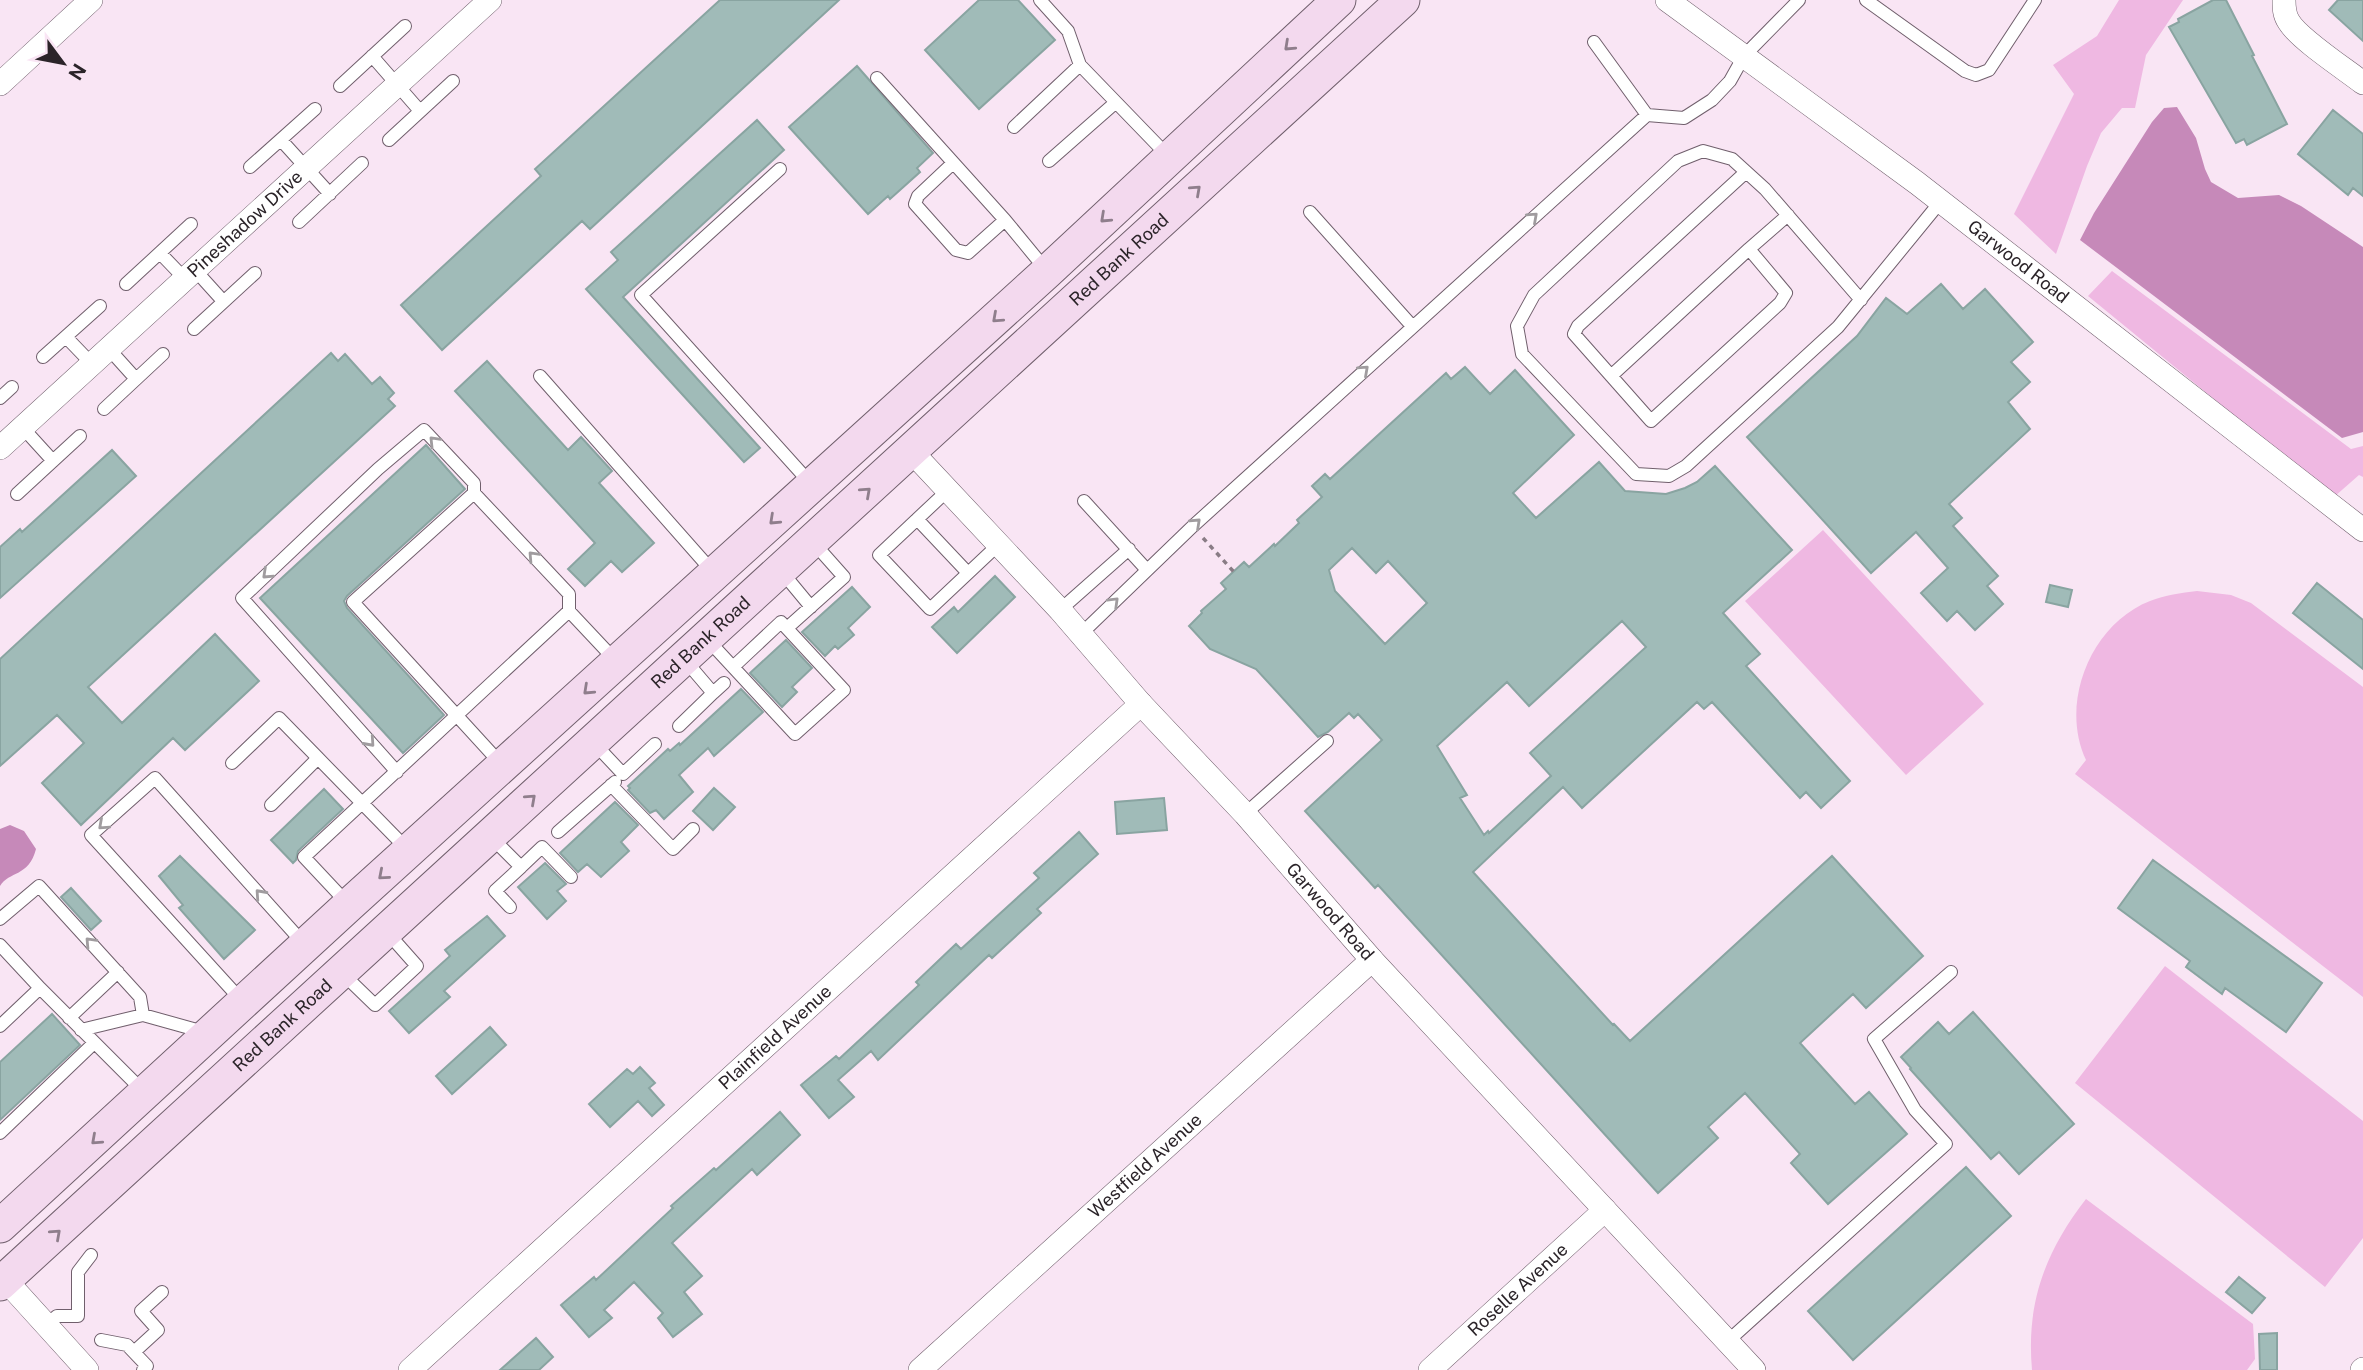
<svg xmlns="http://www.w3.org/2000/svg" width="2363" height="1370" font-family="'Public Sans',sans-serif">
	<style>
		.green { fill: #efb8e2 }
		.water { fill: #c689b9 }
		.building { fill: #a0bbb8; stroke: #89a4a1; stroke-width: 2; fill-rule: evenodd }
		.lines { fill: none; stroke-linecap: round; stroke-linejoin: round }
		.service-casing { stroke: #705f6c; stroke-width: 14 }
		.minor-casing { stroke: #705f6c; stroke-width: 24 }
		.secondary-casing { stroke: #705f6c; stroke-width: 35 }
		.path { stroke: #897c85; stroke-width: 3.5; stroke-dasharray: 5 5; stroke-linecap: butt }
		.service { stroke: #fff; stroke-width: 12 }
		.minor { stroke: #fff; stroke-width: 23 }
		.secondary { stroke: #f3d9ee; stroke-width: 33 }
		.oneway { stroke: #8f7e8c }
		.oneway2 { stroke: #a09c9f }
		.labels { text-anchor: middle; stroke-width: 5; stroke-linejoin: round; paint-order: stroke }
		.street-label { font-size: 18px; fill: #2b2429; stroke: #f9e5f4 }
	</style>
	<rect width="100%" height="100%" fill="#f9e5f4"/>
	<!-- green -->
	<path class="green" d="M2119 0H2183L2146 55 2135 108H2122L2101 133 2087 166 2056 254 2014 214 2074 94 2053 65 2097 36Z
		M2112 271 2351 449 2363 446V477L2359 475 2334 497 2088 296Z
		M1823 530 1984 704 1906 775 1745 601Z
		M2197 591 2231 595 2251 603 2363 687V997L2075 774 2086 760C2059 703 2091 624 2150 601 2165 595 2181 593 2197 591Z
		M2165 966 2363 1121V1238L2325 1287 2075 1083Z
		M2086 1199 2253 1324 2255 1359 2247 1370H2032C2026 1303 2045 1252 2086 1199Z"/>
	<!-- water -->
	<path class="water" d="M2177 107 2196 138 2205 169 2211 182 2238 198 2279 195 2301 206 2363 247V432L2342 438 2080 240 2094 213 2152 122 2164 108Z
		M10 825 24 831 36 849C29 877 9 871 0 886V829Z"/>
	<!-- building -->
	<path class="building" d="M720 0H839L590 229 582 221 442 350 401 305 541 176 535 169Z
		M979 0H1018L1055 40 979 109 925 50Z
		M2213 0H2226L2254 55 2252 56 2287 124 2247 145 2244 139 2236 143 2169 27 2179 22 2178 19Z
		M2338 0H2363V41L2329 10Z
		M857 66 933 153 917 168 920 172 890 199 888 196 868 214 789 127Z
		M2333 110 2363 134V196L2353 188 2348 195 2298 154Z
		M757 120 784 150 623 297 760 448 744 462 586 289 618 260 611 252Z
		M1941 284 1963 309 1985 289 2033 342 2011 362 2030 382 2008 402 2030 429 1949 504 1962 518 1953 526 1998 576 1987 586 2003 604 1975 630 1957 611 1947 621 1921 593 1948 568 1916 532 1871 573 1747 437 1857 336 1886 298 1907 314Z
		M331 353 338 361 345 354 372 384 380 377 394 393 388 399 395 406 88 687 122 723 215 634 259 681 185 750 173 738 81 825 42 783 84 743 57 715 0 766V659Z
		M487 361 568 450 581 437 612 471 599 483 654 543 622 572 611 561 585 586 568 569 595 543 455 391Z
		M1465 367 1490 394 1515 370 1574 435 1513 493 1536 518 1599 462 1625 491 1666 494 1685 488 1697 482 1715 466 1792 550 1723 613 1760 654 1746 666 1850 781 1821 808 1806 792 1800 798 1712 702 1704 709 1697 702 1582 808 1563 787 1473 872 1613 1025 1614 1024 1630 1041 1832 856 1923 956 1866 1008 1853 994 1800 1043 1855 1104 1869 1092 1907 1134 1828 1204 1791 1163 1800 1154 1745 1093 1708 1127 1718 1138 1658 1193 1378 885 1375 888 1305 811 1382 740 1358 714 1354 718 1349 713 1328 732 1318 737 1256 669 1210 649 1189 626 1202 613 1201 611 1226 589 1221 583 1244 562 1249 567 1274 544 1275 546 1299 523 1297 520 1322 497 1312 486 1325 474 1330 479 1446 373 1451 379ZM1352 548 1376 573 1388 561 1427 603 1385 644 1335 591 1329 570ZM1622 621 1646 647 1530 753 1551 776 1489 833 1488 831 1484 835 1460 798 1467 795 1437 746 1507 682 1529 706Z
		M426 445 465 489 347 596 344 601 347 608 444 715 403 753 260 598Z
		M112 450 136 476 0 598V547L20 529 22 532Z
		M995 576 1015 597 957 653 932 627 954 607 958 612Z
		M2317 583 2363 620V669L2293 613Z
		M2050 585 2072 590 2068 607 2046 602Z
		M852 587 870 607 848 628 854 635 838 649 835 646 825 656 802 632Z
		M786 640 812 668 792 687 797 692 782 707 750 673Z
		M741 689 763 712 714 756 708 748 679 775 693 792 664 819 656 810 650 813 628 790 630 788 628 786 668 749 670 751 679 743 680 745Z
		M714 788 735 807 713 830 693 811Z
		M324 789 343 809 298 851 296 860 293 863 271 840Z
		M1164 798 1167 830 1117 834 1115 802Z
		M615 802 638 825 621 842 629 851 601 877 587 864 578 872 560 853Z
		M1079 832 1098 854 1037 909 1041 913 992 958 989 955 878 1060 871 1051 838 1080 854 1097 829 1118 801 1085 836 1056 839 1059 919 985 916 982 956 944 961 949 1039 878 1034 873Z
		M180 856 255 930 224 959 179 908 183 905 159 876Z
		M2153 860 2322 983 2286 1032 2225 988 2222 994 2186 967 2190 961 2118 908Z
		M545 863 566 884 557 891 566 901 547 919 518 887Z
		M71 888 101 921 91 930 61 897Z
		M487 916 505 936 444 991 450 997 409 1033 389 1011 450 956 445 950Z
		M1973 1012 2074 1124 2019 1174 1999 1152 1991 1159 1910 1069 1911 1068 1901 1057 1938 1022 1949 1034Z
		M52 1014 80 1045 0 1120V1062Z
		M490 1027 506 1045 452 1094 436 1076Z
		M640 1067 655 1083 649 1088 664 1105 652 1116 638 1101 610 1127 589 1104 627 1069 633 1074Z
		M780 1112 800 1135 757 1175 752 1169 672 1243 702 1276 684 1292 702 1314 673 1337 658 1318 663 1313 634 1282 604 1310 612 1318 589 1337 561 1305 594 1277 596 1280 673 1208 671 1206 714 1168 716 1170Z
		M1966 1167 2011 1216 1853 1360 1808 1311Z
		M2239 1277 2265 1298 2252 1313 2226 1292Z
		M2277 1333V1370H2260L2259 1334Z
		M536 1338 553 1357 539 1370H500Z"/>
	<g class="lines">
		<!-- service casing -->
		<g class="service-casing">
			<path id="service" d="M1040 0 1068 31 1080 65
				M1866 0 1965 71 1976 75 1989 70 2035 0
				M1594 42 1647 115
				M372 56 420 111
				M877 78 1005 220 1047 271
				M340 86 405 26
				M1014 127 1080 65 1169 157
				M281 140 330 194
				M389 140 453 81
				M1049 161 1115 103
				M953 163 918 196 915 204 956 250 968 253 1005 220
				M250 167 315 109
				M780 169 641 295 812 485
				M1310 212 1412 326
				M299 222 362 163
				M1749 249 1788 215
				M160 253 185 279
				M195 270 223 301
				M126 284 191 224
				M1861 300 1765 189 1732 159 1703 151 1678 161 1534 295 1517 326 1522 354 1636 474 1669 476 1686 466 1838 327 1941 201
				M194 329 255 273
				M66 337 92 364
				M109 349 136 379
				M43 357 100 306
				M540 376 713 572
				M1611 376 1749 249 1786 293 1780 303 1651 421 1574 334 1578 326 1746 172
				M0 398 12 387
				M104 409 163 354
				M23 428 53 461
				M947 491 879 555 930 609 998 545
				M474 493 353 602 502 765
				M17 494 80 436
				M1084 501 1147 570
				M917 519 968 573
				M782 572 811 607
				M1060 610 1129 549
				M787 628 844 577 812 541
				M1081 634 1193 526 1647 115 1684 118 1712 100 1730 81 1744 56 1799 0
				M707 639 795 734 844 690 781 622 733 667
				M713 693 724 683
				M679 726 713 693 684 659
				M593 742 623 774 655 744
				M232 763 279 718 318 758
				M397 772 242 598 378 469 424 430 474 483V493L569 594V611L616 661
				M611 785 673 849 693 829
				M271 805 318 758 407 849
				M1245 814 1327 741
				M558 832 615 782
				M490 836 521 867 542 847 571 877
				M349 905 304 857 569 611
				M510 907 495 891 521 867
				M0 919 39 886 140 997 143 1015
				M0 945 40 988
				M342 973 375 1005 417 966 386 931
				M242 1001 91 835 155 778 305 945
				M69 1018 118 972
				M0 1026 40 988 143 1091
				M81 1030 143 1015 204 1032
				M0 1133 94 1043
				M46 1325 57 1316H78V1272L91 1255
				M101 1340 127 1345 147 1366 143 1370
				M1728 1341 1946 1144 1915 1110 1874 1039 1951 972
				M134 1352 158 1330 141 1311 162 1292"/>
		</g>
		<!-- minor casing -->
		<g class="minor-casing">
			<g id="minor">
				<path id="s1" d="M1667 0 1917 183 2363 530"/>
				<path d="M2284 0C2284 8 2284 15 2289 22 2299 39 2345 69 2363 83"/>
				<path d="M0 84 91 0"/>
				<path id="s2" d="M0 448 490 0"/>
				<path id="s3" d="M911 451 1060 610 1141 704 1245 814 1372 960 1754 1370"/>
				<path d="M0 1274 87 1370"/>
				<path id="s4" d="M410 1370 1141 704"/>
				<path id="s5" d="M920 1370 1372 960"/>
				<path id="s6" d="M1430 1370 1605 1210"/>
				<path d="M2362 1370 2363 1369"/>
			</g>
		</g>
		<!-- secondary casing -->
		<g class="secondary-casing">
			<g id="secondary">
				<path d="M0 1226 349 905 1047 272 1339 0"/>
				<path id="s7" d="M0 1284 1403 0"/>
			</g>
		</g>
		<!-- path -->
		<path class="path" d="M1203 538 1234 572"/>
		<!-- service -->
		<use href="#service" class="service"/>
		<!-- minor -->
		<use href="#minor" class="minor"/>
		<!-- secondary -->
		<use href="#secondary" class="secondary"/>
	</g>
	<!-- one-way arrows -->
	<defs><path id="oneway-chevron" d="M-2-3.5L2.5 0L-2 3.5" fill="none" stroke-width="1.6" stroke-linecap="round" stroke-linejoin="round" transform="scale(1.75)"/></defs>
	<g class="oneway">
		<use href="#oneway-chevron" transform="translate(1289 46) rotate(137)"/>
		<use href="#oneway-chevron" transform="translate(1196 190) rotate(-42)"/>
		<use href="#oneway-chevron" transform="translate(1105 218) rotate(137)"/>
		<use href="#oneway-chevron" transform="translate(997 318) rotate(138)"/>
		<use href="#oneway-chevron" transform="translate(866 492) rotate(-42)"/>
		<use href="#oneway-chevron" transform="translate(774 520) rotate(137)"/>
		<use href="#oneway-chevron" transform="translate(588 690) rotate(137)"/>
		<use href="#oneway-chevron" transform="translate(531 799) rotate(-42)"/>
		<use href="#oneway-chevron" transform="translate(383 875) rotate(139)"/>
		<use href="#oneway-chevron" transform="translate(96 1140) rotate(138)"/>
		<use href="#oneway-chevron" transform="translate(56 1234) rotate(-42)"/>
	</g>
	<g class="oneway2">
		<use href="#oneway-chevron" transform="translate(1533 217) rotate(-42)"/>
		<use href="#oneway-chevron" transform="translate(1364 370) rotate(-42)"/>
		<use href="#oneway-chevron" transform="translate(434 441) rotate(-134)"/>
		<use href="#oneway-chevron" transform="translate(1196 523) rotate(-43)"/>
		<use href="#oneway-chevron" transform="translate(533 556) rotate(-133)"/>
		<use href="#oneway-chevron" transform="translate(267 574) rotate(137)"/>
		<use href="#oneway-chevron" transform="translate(1114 602) rotate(-44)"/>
		<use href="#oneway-chevron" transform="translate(370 742) rotate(48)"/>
		<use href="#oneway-chevron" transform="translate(103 825) rotate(138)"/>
		<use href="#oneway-chevron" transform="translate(260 894) rotate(-132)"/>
		<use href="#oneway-chevron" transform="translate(90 942) rotate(-133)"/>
	</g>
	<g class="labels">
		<!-- street labels -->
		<g class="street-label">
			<text dy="6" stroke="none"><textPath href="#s2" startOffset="332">Pineshadow Drive</textPath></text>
			<text dy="6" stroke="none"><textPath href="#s7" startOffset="1517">Red Bank Road</textPath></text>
			<text dy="6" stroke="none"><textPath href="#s1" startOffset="438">Garwood Road</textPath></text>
			<text dy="6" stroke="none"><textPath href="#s7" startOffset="950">Red Bank Road</textPath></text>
			<text dy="6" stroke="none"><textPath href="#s3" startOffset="623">Garwood Road</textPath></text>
			<text dy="6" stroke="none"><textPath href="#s7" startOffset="383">Red Bank Road</textPath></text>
			<text dy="6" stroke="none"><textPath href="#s4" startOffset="494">Plainfield Avenue</textPath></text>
			<text dy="6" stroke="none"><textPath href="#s5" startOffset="304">Westfield Avenue</textPath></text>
			<text dy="6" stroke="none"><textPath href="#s6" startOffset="119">Roselle Avenue</textPath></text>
		</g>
	</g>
	<!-- north arrow -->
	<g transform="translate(63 63) rotate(122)" stroke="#f9e5f4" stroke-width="5" paint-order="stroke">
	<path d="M0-5L12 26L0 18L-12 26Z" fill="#2b2429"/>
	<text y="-10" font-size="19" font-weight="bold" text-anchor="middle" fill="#2b2429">N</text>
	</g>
</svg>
